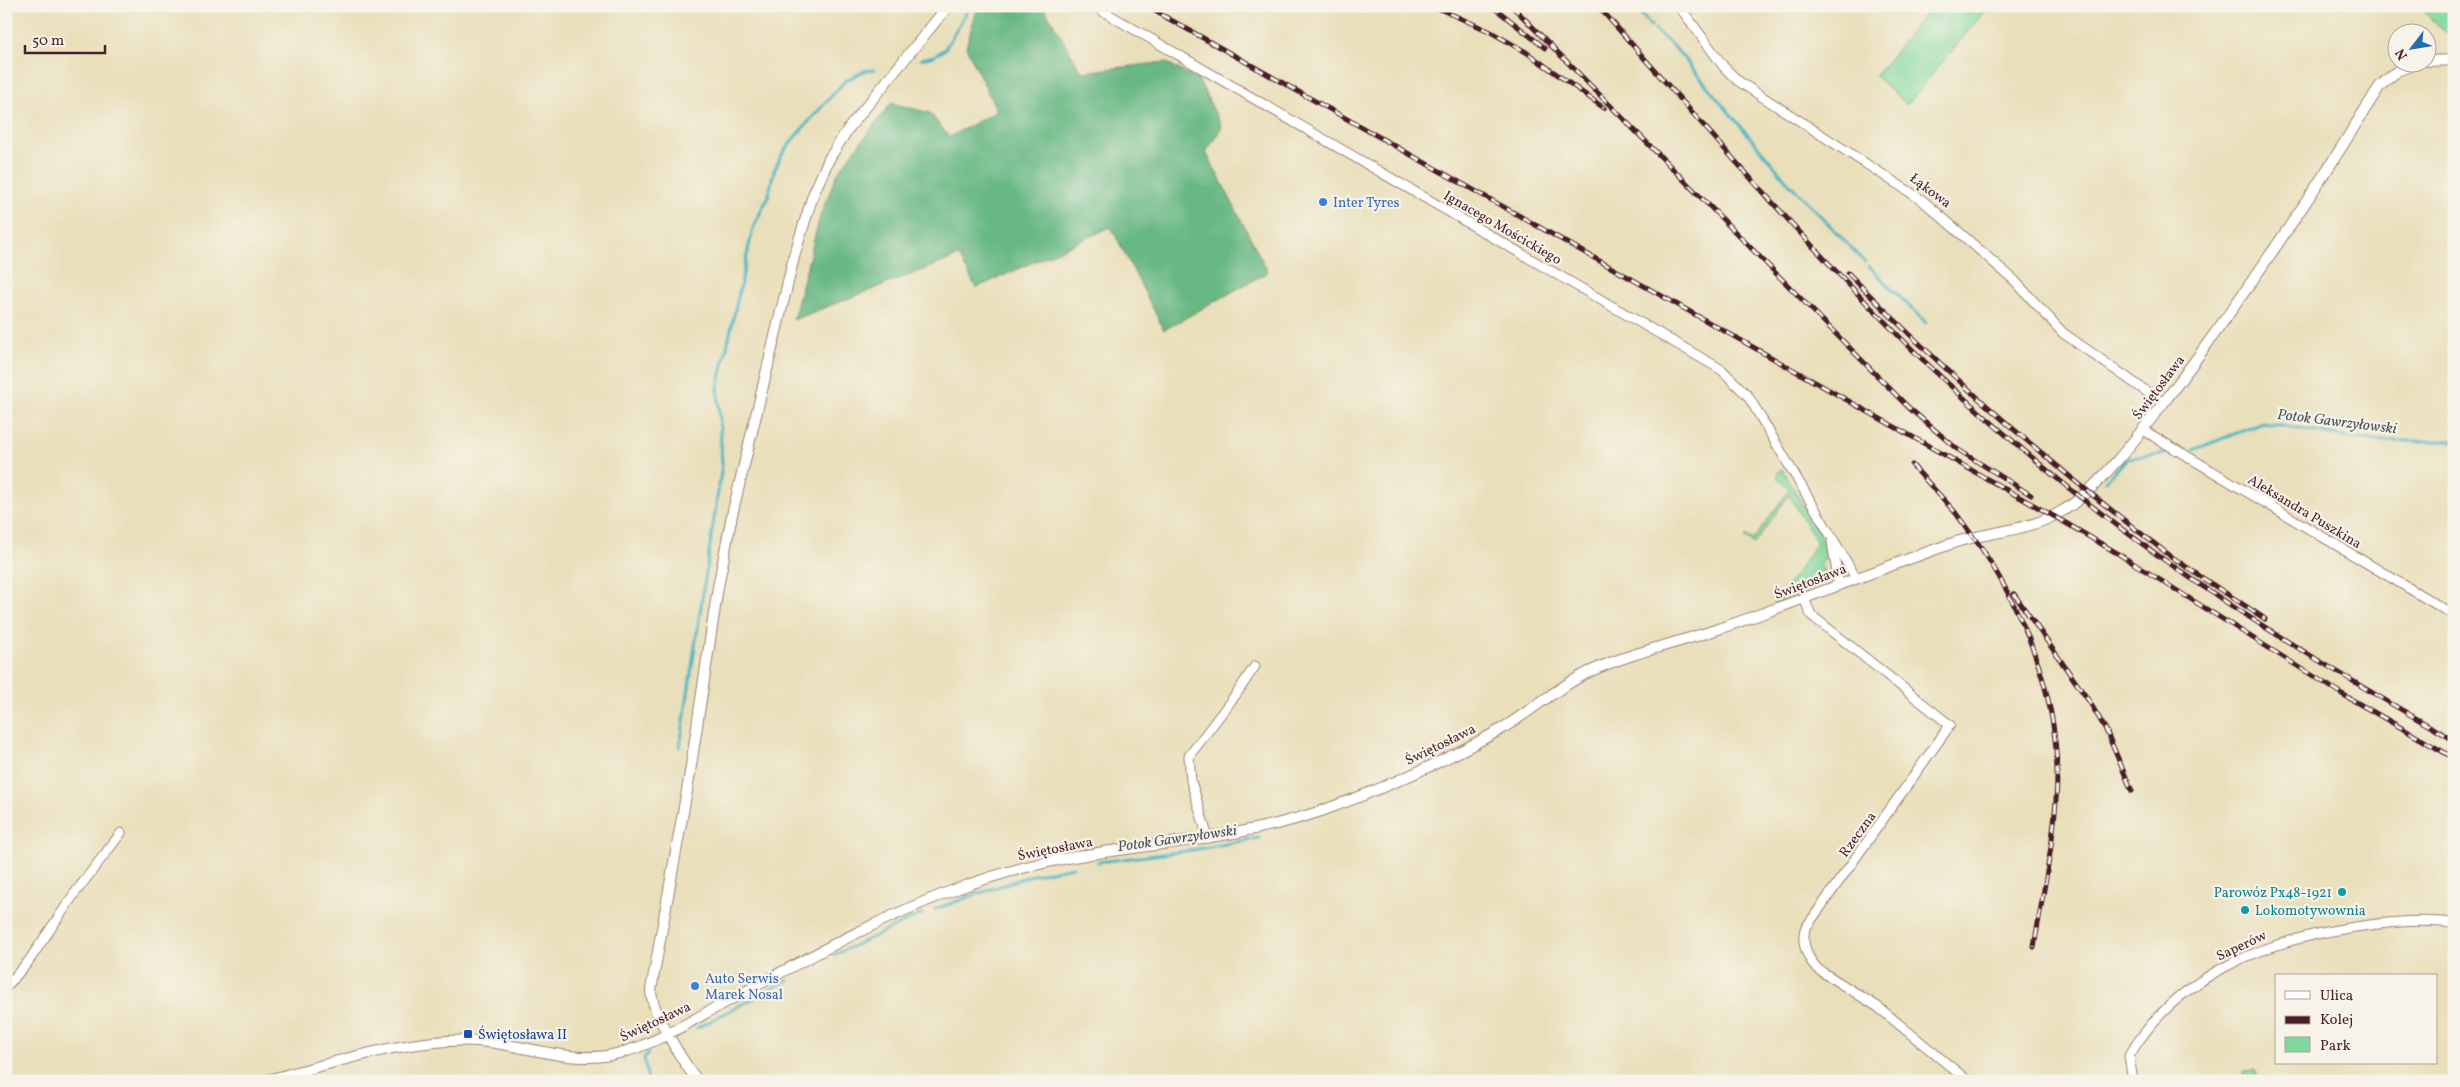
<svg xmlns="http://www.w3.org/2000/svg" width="2460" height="1087" font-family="Vollkorn,serif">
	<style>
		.green { fill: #80d89d; stroke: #657c64 }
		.forest { fill: #68b884; stroke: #596c58 }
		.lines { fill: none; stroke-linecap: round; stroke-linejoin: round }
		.stream { stroke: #47b5c3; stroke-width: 3 }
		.minor-casing { stroke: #9a7f72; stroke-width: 11 }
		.tertiary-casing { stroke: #9a7f72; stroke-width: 12 }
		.minor { stroke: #fff; stroke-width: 9 }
		.tertiary { stroke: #fff; stroke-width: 10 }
		.rail-casing { stroke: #4a1f2b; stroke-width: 5 }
		.rail { stroke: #f7f3e8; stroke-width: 3; stroke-dasharray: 9; stroke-linecap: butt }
		.shop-dot { fill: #3f7fe0; stroke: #f7f3e8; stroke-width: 2 }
		.culture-dot { fill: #0f9aa8; stroke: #f7f3e8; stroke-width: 2 }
		.transit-dot { fill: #1a4fb4; stroke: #f7f3e8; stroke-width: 2 }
		.labels { text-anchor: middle; stroke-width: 4.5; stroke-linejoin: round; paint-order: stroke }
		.street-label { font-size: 14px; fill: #4a1f2b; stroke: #f7f3e8 }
		.shop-label { font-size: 14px; fill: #366cbe; stroke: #f7f3e8; text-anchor: start }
		.culture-label { font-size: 14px; fill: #0d838f; stroke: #f7f3e8; text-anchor: end }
		.transit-label { font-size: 14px; fill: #164399; stroke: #f7f3e8; text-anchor: start }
		.water-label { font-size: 15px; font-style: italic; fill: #495460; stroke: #f7f3e8 }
	</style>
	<rect width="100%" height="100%" fill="#f7f3e8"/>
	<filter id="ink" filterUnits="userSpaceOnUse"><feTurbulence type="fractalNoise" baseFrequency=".02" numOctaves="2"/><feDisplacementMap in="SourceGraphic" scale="10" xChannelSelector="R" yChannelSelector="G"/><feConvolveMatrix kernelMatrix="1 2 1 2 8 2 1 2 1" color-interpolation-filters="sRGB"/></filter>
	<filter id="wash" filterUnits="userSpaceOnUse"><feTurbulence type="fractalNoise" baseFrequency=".0096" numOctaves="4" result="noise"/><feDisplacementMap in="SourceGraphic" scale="20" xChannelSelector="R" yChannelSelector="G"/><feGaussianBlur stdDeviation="1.12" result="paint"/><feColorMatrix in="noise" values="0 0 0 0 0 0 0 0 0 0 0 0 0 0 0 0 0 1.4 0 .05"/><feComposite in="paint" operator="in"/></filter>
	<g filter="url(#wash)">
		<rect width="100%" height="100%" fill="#e9dfba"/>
		<!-- green -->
		<path class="green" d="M1932 6H1989L1907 105 1875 76Z
			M2418 6H2454V38L2439 27Z
			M1779 470H1783L1819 533 1828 556 1822 560 1821 565 1826 578C1814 593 1793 597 1775 604L1773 599 1780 597 1817 543 1789 495 1754 544 1745 538 1747 536 1753 540 1789 490 1777 477Z
			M2256 1069 2258 1081H2244L2243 1072Z"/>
		<!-- forest -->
		<path class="forest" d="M978 6H1043L1082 72 1166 62 1199 81 1222 127 1206 152 1268 272 1164 330 1111 227 976 288 959 256 793 320 821 213 838 172 891 103 930 113 949 137 997 111 966 47Z"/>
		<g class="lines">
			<!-- stream -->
			<path class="stream" d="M1635 6 1651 26
				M1655 30 1676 49 1786 180 1865 262
				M921 59 934 56 945 49 970 6
				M1869 266 1926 323
				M2193 450 2263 423 2345 437 2380 441H2454
				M2105 481 2128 458 2170 453
				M680 747 722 465 718 388 753 228 768 197 774 171 781 156 794 138 845 81 864 71 874 70
				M1098 862 1187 851 1259 838
				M935 909 1032 875 1073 867
				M834 955 922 914
				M697 1028 788 980
				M648 1054 644 1058 648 1081"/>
		</g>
	</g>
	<g filter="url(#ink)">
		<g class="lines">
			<!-- minor casing -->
			<g class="minor-casing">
				<path id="minor" d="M1094 6 1722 370 1748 396 1856 578
					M1679 6 1724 67 1738 81 1922 200 2014 280 2063 333 2163 403
					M2143 430 2454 615
					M1832 542 1839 585
					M1804 598 1811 615 1950 725 1805 929C1801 945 1808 960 1819 970L1878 1007 1968 1081
					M1208 838 1191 781 1189 756 1237 693 1255 666
					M6 987 28 962 75 893 121 833
					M2133 1081 2129 1056C2176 975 2267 940 2355 927 2388 922 2421 919 2454 923"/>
			</g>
			<!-- tertiary casing -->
			<g class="tertiary-casing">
				<path id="tertiary" d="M2428 61 2454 60
					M264 1081C331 1064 408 1037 477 1041 526 1044 571 1066 620 1053 658 1043 692 1020 726 1002 801 962 874 920 954 890 996 874 1040 862 1085 855 1165 842 1247 837 1324 810 1383 789 1443 762 1498 731 1529 713 1556 688 1589 672 1629 653 1675 644 1718 629 1798 602 1876 570 1956 542 1993 531 2031 531 2064 510 2099 489 2145 427 2171 393 2225 321 2276 248 2325 173 2344 144 2361 115 2380 86L2397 71 2420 62
					M698 1081C684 1064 651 1011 651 990L689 779 718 587 732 515 795 253 813 195 829 159 848 129 948 6"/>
			</g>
			<!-- minor -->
			<use href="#minor" class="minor"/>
			<!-- tertiary -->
			<use href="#tertiary" class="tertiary"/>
			<!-- rail casing -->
			<g class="rail-casing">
				<path id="rail" d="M1146 6 2064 522 2117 553 2342 694 2454 758
					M1433 6 1489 31 1526 52 1604 108
					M1492 6 1545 48
					M1512 6 1908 407 1957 449 2031 495
					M1598 6C1694 114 1788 224 1890 327 1933 372 1981 414 2028 454 2158 566 2305 655 2454 740
					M1848 273C1946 374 2052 466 2164 551 2196 575 2231 596 2265 619
					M1912 465 1955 512 1985 553
					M1982 549C2024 613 2057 695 2057 774 2057 829 2043 892 2034 947
					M2014 594 2089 701 2105 728 2132 791"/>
			</g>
			<!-- rail -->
			<use href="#rail" class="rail"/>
		</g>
	</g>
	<!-- markers -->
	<g class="shop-dot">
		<circle cx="1323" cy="202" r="5"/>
		<circle cx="695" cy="986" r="5"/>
	</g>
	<g class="culture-dot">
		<circle cx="2342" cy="892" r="5"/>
		<circle cx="2245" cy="910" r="5"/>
	</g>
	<rect class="transit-dot" x="463" y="1029" width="10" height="10" rx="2.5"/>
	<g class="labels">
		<!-- street labels -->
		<g class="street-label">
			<text transform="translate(1931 190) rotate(37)" y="5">Łąkowa</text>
			<text transform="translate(1503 227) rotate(30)" y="5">Ignacego Mościckiego</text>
			<text transform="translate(2158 387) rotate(-53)" y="5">Świętosława</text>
			<text transform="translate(2305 511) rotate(31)" y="5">Aleksandra Puszkina</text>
			<text transform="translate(1810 581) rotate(-21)" y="5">Świętosława</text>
			<text transform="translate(1440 744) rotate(-26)" y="5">Świętosława</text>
			<text transform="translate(1857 834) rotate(-54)" y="5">Rzeczna</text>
			<text transform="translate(1055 848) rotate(-11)" y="5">Świętosława</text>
			<text transform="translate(2241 945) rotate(-25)" y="5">Saperów</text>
			<text transform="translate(655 1021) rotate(-25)" y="5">Świętosława</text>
		</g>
		<!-- shop labels -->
		<g class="shop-label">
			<text x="1333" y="207">Inter Tyres</text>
			<text x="705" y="983">Auto Serwis<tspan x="705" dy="16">Marek Nosal</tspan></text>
		</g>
		<!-- culture labels -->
		<g class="culture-label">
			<text x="2332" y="897">Parowóz Px48-1921</text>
			<text x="2255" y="915" text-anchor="start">Lokomotywownia</text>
		</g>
		<!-- transit labels -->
		<g class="transit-label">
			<text x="478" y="1039">Świętosława II</text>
		</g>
		<!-- water labels -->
		<g class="water-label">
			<text transform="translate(2337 421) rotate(7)" y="5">Potok Gawrzyłowski</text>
			<text transform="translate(1177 838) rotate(-8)" y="5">Potok Gawrzyłowski</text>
		</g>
	</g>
	<!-- margin -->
	<rect width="2460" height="1087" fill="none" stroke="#f7f3e8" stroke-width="25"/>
	<!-- legend -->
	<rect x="2275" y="974" width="162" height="90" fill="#f7f3e8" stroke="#b29e9c"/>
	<rect x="2285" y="991" width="25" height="8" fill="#ffffff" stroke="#b29e9c"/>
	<text x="2320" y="1000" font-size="15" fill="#4a1f2b">Ulica</text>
	<rect x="2285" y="1016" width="25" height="8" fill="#4a1f2b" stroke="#b29e9c"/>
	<text x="2320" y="1024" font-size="15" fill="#4a1f2b">Kolej</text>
	<rect x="2285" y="1037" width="25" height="15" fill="#80d89d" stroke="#b29e9c"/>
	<text x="2320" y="1050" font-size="15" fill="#4a1f2b">Park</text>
	<!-- north arrow -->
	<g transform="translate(2412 48) rotate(239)"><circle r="24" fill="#f7f3e8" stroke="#b29e9c"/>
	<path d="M0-4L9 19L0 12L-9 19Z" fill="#1f6fb2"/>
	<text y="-8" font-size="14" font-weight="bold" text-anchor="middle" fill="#4a1f2b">N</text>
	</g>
	<!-- scale -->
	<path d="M25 45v8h80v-8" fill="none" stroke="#4a1f2b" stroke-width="2.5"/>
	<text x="32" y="45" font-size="15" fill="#4a1f2b" stroke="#f7f3e8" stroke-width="4" paint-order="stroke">50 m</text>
</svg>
